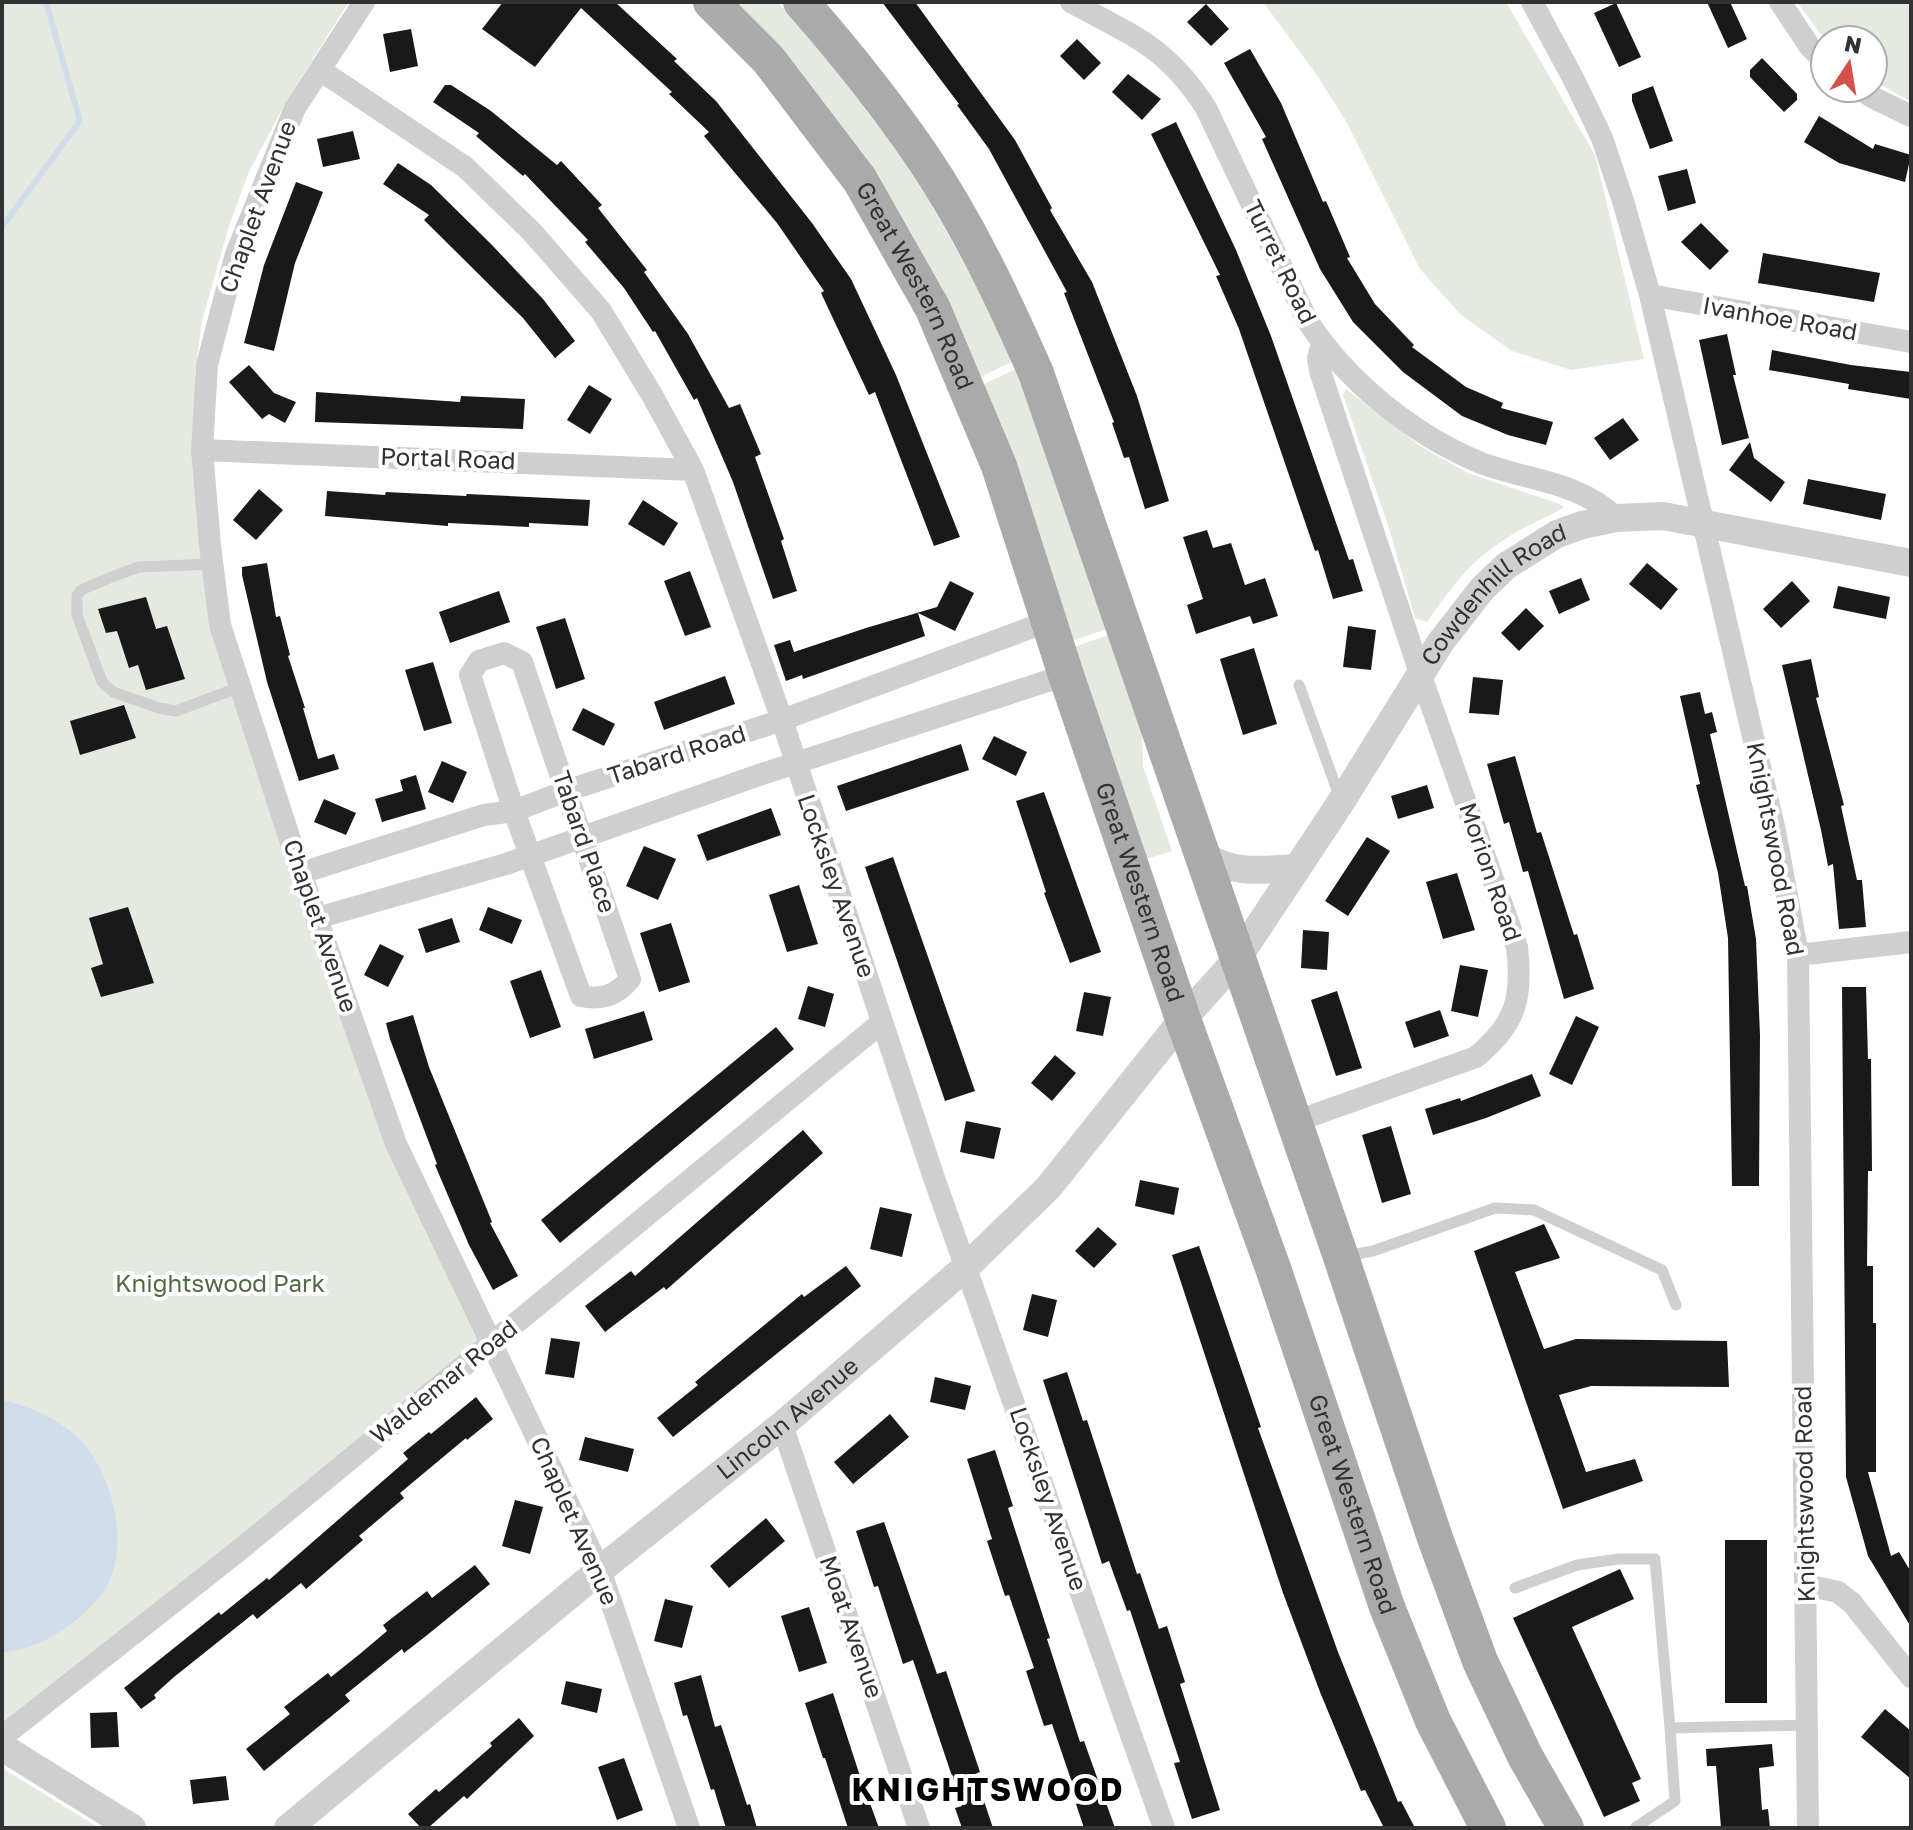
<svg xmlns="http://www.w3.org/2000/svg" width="1913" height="1830" font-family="'Golos Text',sans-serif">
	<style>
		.green { fill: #e4eadf }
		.water { fill: #d1ddea }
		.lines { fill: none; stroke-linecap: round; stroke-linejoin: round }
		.stream { stroke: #d1ddea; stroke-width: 6 }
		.building { fill: #191919 }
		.service { stroke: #cfcfcf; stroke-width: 11 }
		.minor { stroke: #cfcfcf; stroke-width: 22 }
		.tertiary { stroke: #cfcfcf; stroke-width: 28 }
		.primary { stroke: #aaa; stroke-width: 36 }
		.labels { text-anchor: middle; stroke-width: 8; stroke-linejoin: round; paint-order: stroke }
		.street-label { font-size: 24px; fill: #323232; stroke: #fff }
		.park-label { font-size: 24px; fill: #516a44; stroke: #fff }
		.district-label { font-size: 32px; font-weight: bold; letter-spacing: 2px; fill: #000; stroke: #fff }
	</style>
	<rect width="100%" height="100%" fill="#fff"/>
	<!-- green -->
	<path class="green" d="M2 2H349L288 98 248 174 229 226 202 321 195 373 220 625 396 1144 492 1343 2 1737Z
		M726 2H777C808 34 838 68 865 103 924 184 970 272 1014 361L978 378Z
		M1263 2H1506L1595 155 1644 359 1571 370 1512 351 1461 315 1420 269 1346 121 1314 71Z
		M1797 2H1911V102L1873 80V40H1825Z
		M1016 369 1107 629 1071 641 982 385Z
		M1346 389 1420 446 1468 473 1562 505 1563 508C1547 518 1529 524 1513 534 1469 561 1456 582 1427 622L1415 618 1388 525 1343 395Z
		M1109 635 1142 733 1143 766 1172 851 1146 859 1074 647Z
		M2 1767 7 1771 99 1828H2Z"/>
	<!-- water -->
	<path class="water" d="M2 1400C30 1406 57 1418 78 1438 113 1472 132 1548 104 1591 90 1611 65 1631 43 1641 31 1648 15 1650 2 1653Z"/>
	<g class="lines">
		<!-- stream -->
		<path class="stream" d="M2 227 80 121 46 2"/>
	</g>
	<!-- building -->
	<path class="building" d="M503 2H615L677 59 674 61 716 101 812 223 851 279 896 375 960 537 934 546 875 392 869 395 821 293 824 291 777 223 704 136 709 132 669 94 672 92 581 8 535 67 482 29Z
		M882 2H915L1015 140 1052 208 1050 210 1092 282 1137 396 1169 501 1145 509 1129 457 1124 458 1112 423 1114 422 1064 293 1067 292 989 149 957 105 959 104Z
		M1707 2H1730L1747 39 1728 48Z
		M1616 3 1641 57 1619 67 1594 13Z
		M1206 4 1229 29 1211 46 1187 22Z
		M411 29 418 66 390 72 383 34Z
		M1077 39 1101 63 1084 80 1060 56Z
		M1250 49 1281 103 1323 202 1326 201 1350 257 1347 258 1375 304 1414 345 1412 347 1466 387 1503 403 1501 408 1553 422 1546 445 1508 435 1462 416 1403 372 1353 322 1320 269 1262 139 1266 137 1224 63Z
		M1762 58 1797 94V100L1784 112 1750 77V70Z
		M1128 74 1161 99 1142 120 1112 92Z
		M445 85H451L491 111 557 165 561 161 602 205 598 208 647 270 644 272 688 334 729 408 740 404 761 454 755 457 784 539 781 541 797 591 773 599 733 482 697 398 694 400 655 331 653 332 624 288 585 242 588 240 525 174 523 176 476 136 479 133 433 102Z
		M1653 86 1673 141 1650 149 1632 101V94Z
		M1819 116 1873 149 1875 144 1911 155 1905 182 1839 163 1804 142Z
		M1176 122 1236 250 1271 336 1349 560 1353 559 1363 591 1333 599 1318 550 1315 551 1239 329 1216 276 1220 275 1151 134Z
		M353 131 360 159 323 167 317 139Z
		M398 163 431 185 492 245 543 299 575 341 555 358 523 318 424 220 429 215 383 184Z
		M1687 169 1696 203 1668 211 1658 176Z
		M296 182 323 192 295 263 274 351 244 343 264 265Z
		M1701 223 1729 251 1710 270 1681 242Z
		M1763 253 1880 273 1874 302 1758 283Z
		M1727 334 1736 375H1733L1749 438 1722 445 1699 340Z
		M1772 350 1851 365 1911 372V399L1848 389 1849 384 1769 370Z
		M249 365 274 393 296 402 285 423 269 414 262 419 229 382Z
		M589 385 612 399 590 434 567 420Z
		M316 392 460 402 461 396 525 399 523 429 315 422Z
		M1623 418 1639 440 1610 460 1594 438Z
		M1750 442 1754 458 1785 482 1771 502 1729 470Z
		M1808 479 1886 494 1881 520 1803 504Z
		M259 489 283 510 256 540 233 520Z
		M327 491 385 495 386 492 466 496 467 494 590 500 588 526 529 523V527L448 523V526L325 516Z
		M643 500 678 523 664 546 628 524Z
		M1207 530 1213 548 1231 543 1245 585 1265 578 1278 616 1253 624 1250 616 1196 634 1187 605 1203 599 1183 537Z
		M267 563 276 617 280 616 290 655 288 656 305 708H303L318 759 334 754 339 769 299 781 267 682 242 575V567Z
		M1647 563 1678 589 1661 610 1629 584Z
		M690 571 711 627 685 636 664 581Z
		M1581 578 1590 600 1559 614 1549 591Z
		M950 581 974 593 955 631 918 613 925 636 803 679 802 675 786 681 774 645 790 640 794 652 866 628 937 607Z
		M1792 581 1810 601 1781 628 1763 609Z
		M1838 586 1890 597 1886 619 1833 608Z
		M499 591 510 622 450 643 439 612Z
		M146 597 156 629 167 626 185 679 146 690 138 665 129 668 117 631 106 633 98 609Z
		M1526 608 1544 626 1519 651 1501 633Z
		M565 618 585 679 556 689 536 627Z
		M1348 626 1376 630 1371 670 1343 667Z
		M1254 648 1277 724 1243 735 1220 659Z
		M1811 659 1819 697 1816 698 1844 805 1841 806 1857 880H1862L1866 927 1839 929 1833 864 1828 866 1821 830 1782 665Z
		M433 662 452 723 424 731 405 670Z
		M725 676 735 704 664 730 654 702Z
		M1473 677 1503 680 1499 715 1469 713Z
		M1700 692 1705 714 1712 712 1717 732 1710 734 1745 886H1747L1756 939 1760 1035 1759 1186H1732L1728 938 1718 873 1696 785 1700 784 1680 696Z
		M124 705 136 738 80 755 70 721Z
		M583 708 615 724 604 746 572 730Z
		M994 736 1027 752 1016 776 982 759Z
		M961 744 969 770 846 811 837 786Z
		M1515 756 1537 833 1541 832 1574 935 1577 934 1594 989 1564 999 1528 871 1523 872 1509 822 1504 824 1487 764Z
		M442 761 467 772 453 803 428 792Z
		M416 775 426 809 382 822 375 799 403 791 400 780Z
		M1427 785 1434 808 1398 819 1391 796Z
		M1044 792 1101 952 1070 963 1044 893 1046 892 1016 801Z
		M324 799 356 813 346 835 314 822Z
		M771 808 781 835 707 861 697 835Z
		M1367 837 1390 851 1348 916 1325 901Z
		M644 846 676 859 658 900 626 886Z
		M893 857 975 1091 945 1101 865 867Z
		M1457 873 1475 930 1443 939 1426 882Z
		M799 885 818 944 787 952 769 895Z
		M128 907 154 983 101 997 91 968 103 964 89 918Z
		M488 907 522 920 512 944 479 930Z
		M452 918 460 942 426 953 418 929Z
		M671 923 690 982 659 992 640 933Z
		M1303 930 1329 932 1327 970 1301 968Z
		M380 944 404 956 388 987 364 975Z
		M1460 965 1488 970 1478 1017 1451 1011Z
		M541 970 561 1027 530 1038 510 981Z
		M808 986 834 994 825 1027 798 1019Z
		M1842 987H1866L1868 1059H1871L1872 1171H1868L1867 1266H1873V1323H1876V1472H1868L1891 1556 1899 1552 1911 1572V1627L1868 1556 1846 1477Z
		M1337 991 1362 1068 1336 1076 1311 1000Z
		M1084 992 1111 997 1103 1036 1076 1031Z
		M1440 1010 1449 1036 1414 1048 1405 1022Z
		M644 1011 653 1040 594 1059 585 1029Z
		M413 1015 429 1067 492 1222 490 1223 518 1276 493 1290 469 1245 435 1165 437 1164 390 1039 386 1023Z
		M1576 1016 1599 1027 1572 1085 1549 1074Z
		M776 1027 794 1049 560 1243 541 1220Z
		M1055 1055 1076 1073 1052 1101 1031 1083Z
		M1532 1074 1541 1096 1486 1118 1433 1135 1425 1109 1460 1098 1461 1101Z
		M966 1121 1001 1128 994 1159 960 1152Z
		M1391 1126 1411 1194 1382 1203 1362 1135Z
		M803 1130 823 1153 666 1290 664 1287 605 1332 585 1306 631 1271 635 1276Z
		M1140 1180 1179 1188 1174 1215 1135 1206Z
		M880 1207 912 1214 902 1257 870 1249Z
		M1544 1224 1560 1258 1515 1272 1544 1349 1576 1339 1727 1341 1729 1387 1591 1386 1559 1395 1586 1472 1635 1459 1643 1481 1563 1509 1474 1251Z
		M1098 1227 1117 1244 1094 1268 1075 1251Z
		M1199 1246 1261 1427 1258 1428 1338 1652 1398 1802 1401 1801 1415 1828H1384L1365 1790 1361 1791 1320 1692 1283 1593 1172 1255Z
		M846 1266 861 1286 673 1437 657 1418 698 1385 695 1382 802 1294 804 1297Z
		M1032 1294 1057 1300 1048 1337 1023 1330Z
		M551 1338 580 1342 574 1378 545 1374Z
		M1067 1372 1083 1421 1087 1420 1137 1574 1140 1573 1159 1629 1167 1626 1185 1682 1180 1684 1220 1810 1192 1819 1174 1763 1180 1762 1130 1610 1127 1611 1109 1561 1102 1564 1043 1380Z
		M935 1377 971 1386 965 1410 930 1402Z
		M476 1397 493 1419 467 1440 466 1438 400 1493 404 1498 359 1536 363 1540 306 1589 301 1583 257 1619 253 1614 174 1677 154 1695 156 1698 141 1709 124 1688 219 1612 221 1615 267 1578 269 1580 408 1459 403 1453 429 1432 431 1434Z
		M890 1414 909 1437 853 1484 834 1462Z
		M585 1437 634 1449 628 1472 579 1460Z
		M995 1450 1013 1506 1008 1508 1050 1638 1047 1639 1080 1742 1084 1741 1115 1828H1084L1076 1804 1079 1803 1052 1724 1044 1726 1026 1671 1034 1668 1009 1595 1005 1596 987 1541 992 1539 967 1459Z
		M515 1500 543 1507 530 1554 502 1546Z
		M766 1518 785 1541 729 1588 710 1566Z
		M884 1522 937 1674 946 1671 980 1772 975 1774 993 1828H962L955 1808 962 1806 913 1660 903 1664 878 1586 874 1587 856 1531Z
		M1725 1540H1767V1703H1725Z
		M475 1565 490 1584 426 1636 404 1653 402 1649 345 1695 350 1701 264 1771 246 1749 290 1714 284 1707 328 1673 331 1677 361 1653 387 1631 383 1625 427 1591 432 1598Z
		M1620 1569 1634 1599 1572 1627 1641 1779 1632 1783 1640 1801 1604 1817 1513 1618Z
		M665 1599 693 1606 682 1648 654 1641Z
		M809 1607 827 1663 799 1672 781 1616Z
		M701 1675 715 1727 721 1725 747 1805 750 1804 757 1828H726L714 1789 711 1790 687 1715 683 1716 674 1683Z
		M566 1681 602 1689 597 1713 561 1704Z
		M833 1693 859 1773 879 1828H848L825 1758H823L805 1703Z
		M1885 1709 1911 1731V1779L1861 1737Z
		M117 1712 119 1747 91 1748 90 1713Z
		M519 1718 534 1736 467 1799 464 1796 428 1828H421L408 1814 436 1789 439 1792 492 1746 490 1743Z
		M1772 1744 1774 1766 1759 1768 1762 1810 1768 1809 1770 1828H1721L1716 1766H1707L1706 1749Z
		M624 1758 643 1810 617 1820 598 1767Z
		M226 1776 229 1800 193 1804 190 1780Z"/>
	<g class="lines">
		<!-- service -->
		<path class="service" d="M212 564 139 567 114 576 81 590 77 596V615L102 682 113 692 159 708 176 711 240 687
			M1299 685 1340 798
			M1346 1256 1373 1251 1495 1208 1534 1210 1662 1270 1676 1305
			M1515 1588 1577 1565 1618 1559H1655L1670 1728 1808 1725
			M1636 1827 1675 1801 1670 1728"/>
		<!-- minor -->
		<path class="minor" d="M364 2 295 108 236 254 207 365 202 450 210 545 220 625 301 873 396 1144 600 1570 689 1828
			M1071 2C1133 36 1166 46 1206 108L1307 320C1347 382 1413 435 1481 463 1526 480 1581 482 1616 518
			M1532 2 1574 80 1602 138 1623 201 1650 295 1775 831 1798 955 1808 1828
			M1780 2 1810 47 1825 61
			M320 70 465 167 532 232 601 311 652 395 693 470 782 720 933 1175 1164 1828
			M1858 88 1872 97 1911 116
			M1650 295 1911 342
			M202 450 693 470
			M504 653 522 662 630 979C616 996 602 1000 581 996L514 811 470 675 479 661Z
			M301 873 484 815 514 811 566 791 782 720 1049 621
			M317 918 506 864 762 774 1066 675
			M1798 955 1911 942
			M1294 1122 1476 1057C1516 1024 1523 998 1517 947L1421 676 1320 371 1318 358 1322 343
			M782 1425 919 1828
			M1806 1585 1838 1592 1852 1603 1911 1677
			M2 1737 242 1548 881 1023"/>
		<!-- tertiary -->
		<g class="tertiary">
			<path d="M1202 854C1233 875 1261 870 1297 868"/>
			<path d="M2 1747 132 1828"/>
			<path id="s1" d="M288 1828 600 1570 782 1425 967 1266 1048 1188 1183 1019 1237 959 1341 802 1440 643 1482 589 1506 566 1557 534 1582 525 1616 518 1663 516 1911 563"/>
		</g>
		<!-- primary -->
		<g class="primary">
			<path id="s2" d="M711 2 768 59 860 180 933 309 999 466 1066 675 1183 1019 1273 1268 1387 1607 1433 1721 1488 1828"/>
			<path d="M801 2C844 51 885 102 922 156 968 224 1003 298 1036 373L1341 1257 1435 1538 1480 1661 1525 1756 1566 1828"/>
		</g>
	</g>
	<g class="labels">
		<!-- street labels -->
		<g class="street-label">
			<text transform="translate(258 207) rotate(-70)" y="8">Chaplet Avenue</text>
			<text transform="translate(1280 262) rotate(64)" y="8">Turret Road</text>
			<text dy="8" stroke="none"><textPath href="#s2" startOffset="352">Great Western Road</textPath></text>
			<text transform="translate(1780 319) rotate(10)" y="8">Ivanhoe Road</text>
			<text transform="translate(448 459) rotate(2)" y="8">Portal Road</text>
			<text dy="8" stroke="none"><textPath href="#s1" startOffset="1740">Cowdenhill Road</textPath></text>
			<text transform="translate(677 755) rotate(-18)" y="8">Tabard Road</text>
			<text transform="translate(584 842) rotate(71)" y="8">Tabard Place</text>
			<text transform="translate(1775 849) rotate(79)" y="8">Knightswood Road</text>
			<text transform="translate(1490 872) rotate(71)" y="8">Morion Road</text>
			<text transform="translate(836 886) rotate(71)" y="8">Locksley Avenue</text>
			<text dy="8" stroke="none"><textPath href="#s2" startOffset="1000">Great Western Road</textPath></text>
			<text transform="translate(320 926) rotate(71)" y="8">Chaplet Avenue</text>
			<text transform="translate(444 1382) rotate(-39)" y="8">Waldemar Road</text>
			<text dy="8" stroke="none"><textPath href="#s1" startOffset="646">Lincoln Avenue</textPath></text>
			<text transform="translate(1805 1494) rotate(-91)" y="8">Knightswood Road</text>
			<text transform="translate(1048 1499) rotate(71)" y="8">Locksley Avenue</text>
			<text dy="8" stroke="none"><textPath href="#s2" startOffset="1648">Great Western Road</textPath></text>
			<text transform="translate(574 1521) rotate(66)" y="8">Chaplet Avenue</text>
			<text transform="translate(851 1627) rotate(71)" y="8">Moat Avenue</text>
		</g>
		<!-- park labels -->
		<g class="park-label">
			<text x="220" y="1292">Knightswood Park</text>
		</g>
		<!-- district labels -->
		<g class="district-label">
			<text x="988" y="1801">KNIGHTSWOOD</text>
		</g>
	</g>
	<!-- border -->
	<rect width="1913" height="1830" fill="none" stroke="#323232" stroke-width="8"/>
	<!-- north arrow -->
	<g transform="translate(1849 64) rotate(12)"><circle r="38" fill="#ffffff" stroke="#adadad" stroke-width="2"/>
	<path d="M0-6L14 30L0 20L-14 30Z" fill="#d3514a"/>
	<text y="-12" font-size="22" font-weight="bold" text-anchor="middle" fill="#323232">N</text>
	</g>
</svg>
